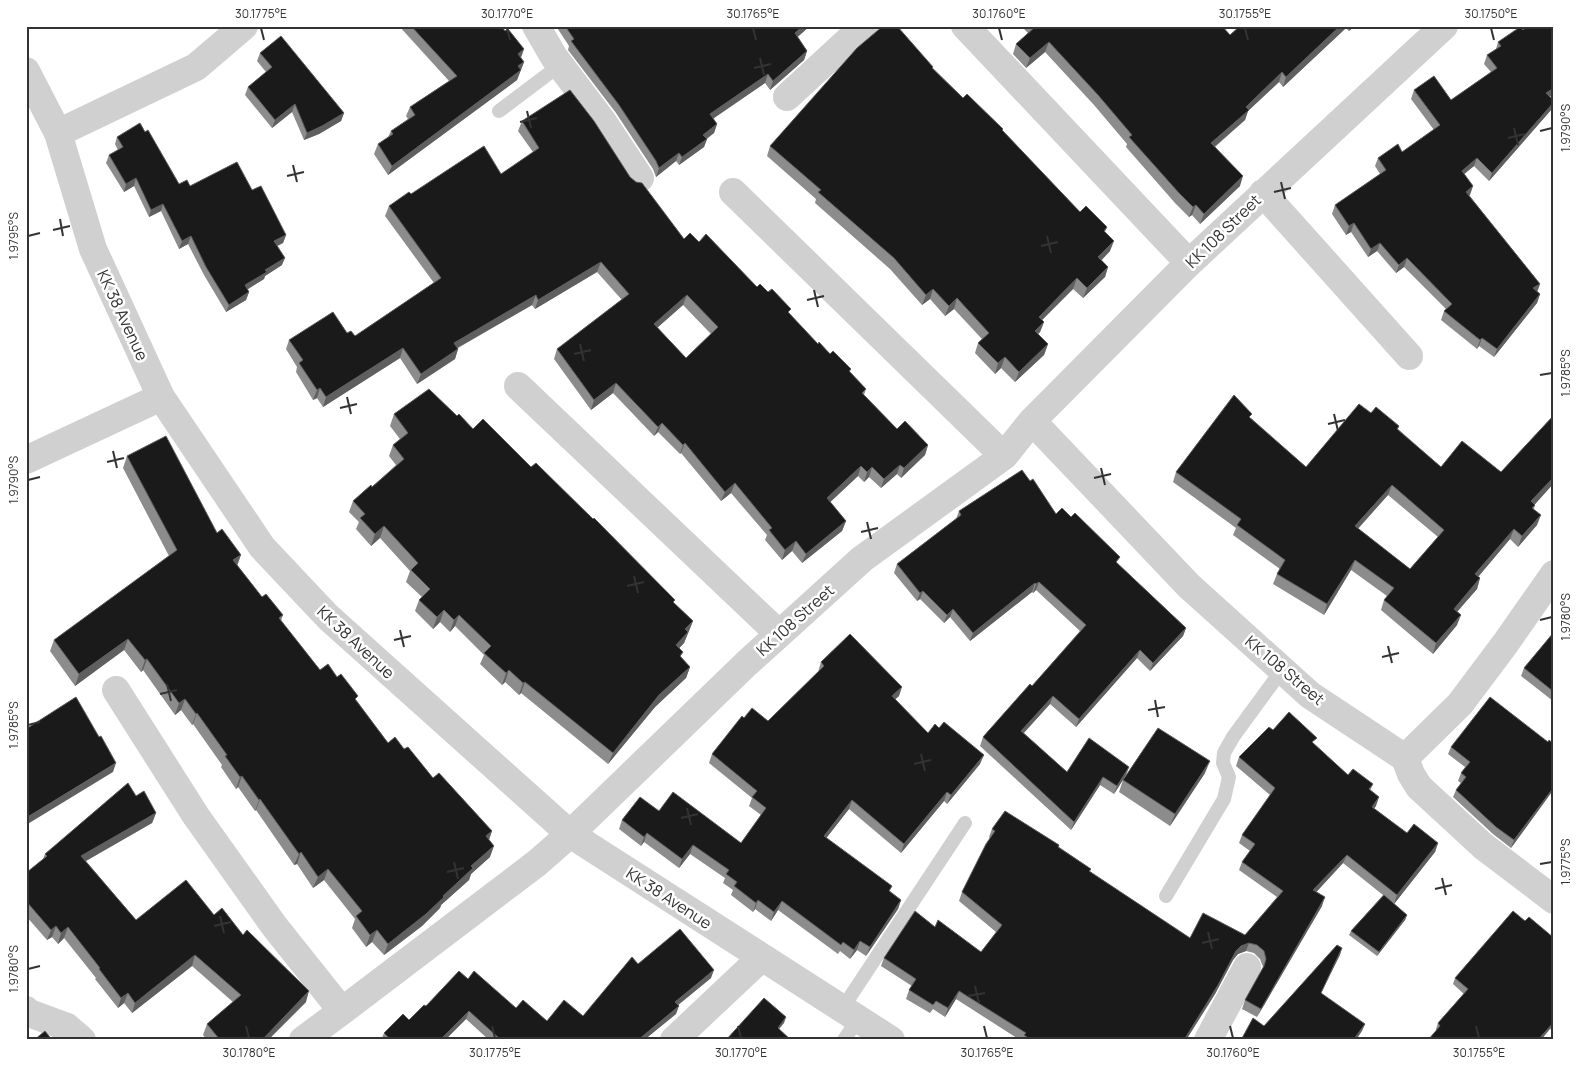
<svg xmlns="http://www.w3.org/2000/svg" width="1580" height="1066" font-family="Manrope,sans-serif">
	<style>
		.lines { fill: none; stroke-linecap: round; stroke-linejoin: round }
		.service { stroke: #d0d0d0; stroke-width: 14 }
		.minor { stroke: #d0d0d0; stroke-width: 28 }
		.wall { fill: #8c8c8c; fill-rule: evenodd }
		.shaded-wall { fill: #5f5f5f }
		.building { fill: #1a1a1a; stroke: #5f5f5f; fill-rule: evenodd }
		.ticks { fill: none; stroke: #333; stroke-width: 2 }
		.labels { text-anchor: middle; stroke-width: 5; stroke-linejoin: round; paint-order: stroke }
		.street-label { font-size: 16px; fill: #333; stroke: #fff }
		.neatline { fill: none; stroke: #333; stroke-width: 2 }
		.ticks-label { font-size: 12px; text-anchor: middle; fill: #333 }
	</style>
	<rect width="100%" height="100%" fill="#fff"/>
	<g class="lines">
		<!-- service -->
		<path class="service" d="M499 111 560 65
			M1166 896 1224 799 1229 777 1223 763 1224 753 1233 737 1282 670
			M842 1009 965 823
			M844 1040 858 1019"/>
		<!-- minor -->
		<path class="minor" d="M536 26 554 57 603 122 640 178
			M965 26 1189 263
			M26 71 58 133 93 249 161 397 262 547 328 617 570 834 891 1040
			M787 97 864 26
			M58 133 196 67 244 26
			M733 192 1004 456
			M1263 193 1409 356
			M518 386 779 634
			M1032 421 1189 586 1310 695 1405 758 1460 704 1505 644 1554 574
			M26 460 161 397
			M116 690 196 816 275 927 342 1011 537 863 570 834 746 664 862 559 1004 456 1032 421 1189 263 1444 26
			M1405 758 1411 774 1419 787 1483 846 1554 900
			M26 1010 29 1013 67 1027 82 1040
			M303 1040 342 1011
			M674 1040 761 958
			M1208 1040 1247 967"/>
	</g>
	<!-- wall -->
	<path class="wall" d="M399 26H501L505 31 524 49 521 58 524 62 517 80 388 175 374 154 378 144 388 137 391 131 408 119 406 116 410 107 449 81Z
		M556 26H810L797 37 807 51 804 60 770 90 765 83 713 118 717 124 714 133 707 139 704 147 679 165 676 161 656 177 653 169 616 113 568 50 569 46Z
		M1021 26H1222L1230 35 1240 26H1355L1349 31 1346 28 1283 87 1279 82 1248 111 1245 120 1215 147 1240 186 1200 224 1192 215 1189 217 1175 203 1126 147 1127 144 1094 105 1045 52 1026 68 1013 54 1016 44 1028 33Z
		M1554 26V94L1550 97 1551 110 1489 181 1474 166 1464 174 1473 186 1469 195 1540 284 1537 292 1540 294 1537 303 1494 357 1479 346 1477 349 1441 320 1444 311 1446 309 1404 267 1396 273 1377 251 1368 257 1351 232 1346 235 1332 214 1335 205 1380 174 1375 166 1378 158 1402 152 1434 130 1411 99 1414 90 1451 100 1491 72 1484 64 1487 55 1496 49 1498 42 1523 30Z
		M260 53 344 113 341 121 319 134 304 140 292 112 272 128 245 95 248 87 266 72 257 61Z
		M933 67V68L963 98 1003 131 1080 212 1107 227 1105 232 1110 251 1102 260 1108 267 1105 277 1083 298 1073 289 1042 320 1044 322 1040 332 1038 334 1048 344 1044 355 1015 382 1001 368 995 374 975 353 978 343 982 339 954 309 945 316 930 299 922 305 890 269 815 203 816 199 767 156 770 146Z
		M522 121 630 177 684 239 699 242 757 287 789 314 818 344 851 369 850 372 866 389 864 395 897 429 928 445 925 455 901 478 897 474 881 488 869 477 864 482 858 476 830 502 846 521 842 531 802 563 792 551 782 560 765 540 767 535 731 493 721 501 681 453 680 454 658 432 654 436 613 393 591 410 554 359 557 349 622 300 597 272 535 309 532 305 458 348V349L455 359 417 384 400 358 323 407 317 398 313 400 296 372 297 367 286 349 289 340 347 333 355 336 434 283 385 216 389 206 411 194 501 174 533 152 518 131ZM683 305 711 334 686 358 657 328Z
		M117 137 179 184 190 186 252 190 286 235 283 243 277 246 282 265 265 276 264 279 247 289 249 292 246 300 226 312 204 275 188 244 179 249 161 211 149 217 134 186 124 192 106 163 109 155 118 150 115 144Z
		M1554 338V348L1551 345Z
		M1371 413 1399 426 1398 429 1441 467 1501 472 1554 415V483L1535 504V505L1534 509 1537 525 1518 547 1510 539 1478 577 1480 578 1477 589 1457 611V625L1433 654 1381 610 1384 600 1387 596 1351 570 1324 615 1273 584 1277 574 1280 569 1233 535 1236 528 1173 482 1176 472 1251 418 1306 467ZM1388 495 1438 537 1410 569 1358 529Z
		M394 414 457 416 473 429 531 467 693 621 684 643 679 648 681 658 690 667 686 678 655 707 608 764 521 693 519 695 505 682 502 685 480 664 484 655 455 626 450 632 440 622 433 629 415 611 419 600 422 597 406 582 410 571 380 538 371 546 356 529 359 522 349 512 353 501 372 487 396 465 389 456 393 445 400 439 390 426Z
		M127 456 217 533 237 565 262 597 283 615 281 621 320 670 357 701 388 743 404 749 433 778 492 831 489 840 490 857 471 874 469 880 441 905 440 908 422 926 384 955 372 942 366 947 352 928 355 919 324 880 313 888 297 864 294 865 256 810 255 811 238 787 236 789 221 767 222 765 193 724 192 725 181 710 175 715 143 670 141 672 124 650 75 686 50 651 54 640 169 556 123 468Z
		M1030 481 1056 514 1118 564 1186 628 1183 636 1150 671 1137 658 1076 727 1050 704 1024 733 1067 772 1126 775 1114 794 1100 785 1071 830 980 746 983 737 1032 686 1080 631 1036 590 1033 593 1032 592 970 641 950 617 944 623 920 599 917 601 894 573 897 564 956 519 959 511Z
		M1554 632V701H1553L1521 676 1524 668Z
		M821 662 899 696 895 699 928 733 980 764 947 804 944 801 901 853 849 809 826 838 901 900 898 909 866 956 857 950 850 959 840 951 838 954 778 910 771 921 755 909 753 912 731 895 733 890 723 883 725 878 690 854 679 868 644 842 641 846 619 829 622 820 659 811 741 843 761 815 749 806 752 798 709 763 712 754 744 718 768 721 818 672Z
		M1273 730 1314 744 1348 775 1373 784 1370 791 1376 806 1374 808 1407 833 1438 843 1435 852 1394 904 1407 915 1405 920 1377 956 1349 935 1351 931 1383 895 1343 863 1316 892 1322 906 1257 1017 1242 1009 1245 1000 1263 967 1260 959 1254 953 1246 951 1238 954 1233 960 1215 994 1186 1040H1020L956 999 945 1017 933 1009 930 1013 906 999 909 990 912 986 881 966 884 958 935 927 981 952 996 932 959 901 962 892 990 838 989 837 992 829 1059 845V847L1091 869 1090 872 1190 938 1245 935 1277 897 1239 870 1242 862 1250 851 1239 843 1242 835 1270 795 1236 766 1239 757Z
		M1548 742 1554 744V795L1551 793 1511 848 1493 834 1453 797 1456 790 1461 783 1458 781 1461 773 1465 767 1448 754 1451 747Z
		M1205 773 1170 826 1119 792 1123 780Z
		M136 796 156 813 152 823 86 861 136 920 214 915 243 935 306 1002 268 1040H207L203 1035 207 1024 233 1002 192 966 132 1013 124 1003 118 1008 95 979 96 978 64 938 58 944 52 937 47 940 26 916V873L43 859 45 854Z
		M1525 921 1554 938V1032L1550 1029 1436 1030V1029L1438 1023 1464 994 1453 984 1455 978Z
		M638 964 711 978 678 1005 676 1014 644 1040H489L466 1019 445 1040H381L384 1033 409 1020 426 1006 468 979 516 1008 547 1021 583 1016Z"/>
	<!-- shaded-wall -->
	<path class="shaded-wall" d="M803 26H810L792 42 795 33Z
		M1340 26H1346V28L1283 87 1286 77Z
		M1351 26H1355L1349 31Z
		M1049 42 1045 52 1026 68 1030 58Z
		M524 49 520 59 518 54Z
		M807 51 804 60 770 90 773 81Z
		M524 62 517 80 388 175 392 166Z
		M1282 72 1279 82 1248 111 1245 120 1207 153 1211 143 1246 107Z
		M768 74 765 83 707 123 710 114Z
		M1554 88V94L1543 101 1546 93Z
		M1554 102 1551 110 1489 181 1492 173Z
		M295 104 292 112 272 128 275 120Z
		M344 113 341 121 319 134 304 140 307 133Z
		M717 124 714 133 700 143 703 135Z
		M707 139 704 147 679 165 682 157Z
		M679 153 676 161 656 177 659 168Z
		M1477 158 1474 166 1458 179 1462 171Z
		M1243 176 1240 186 1200 224 1204 214Z
		M136 178 134 186 124 192 126 184Z
		M1473 186 1470 195 1463 200 1466 192Z
		M163 204 161 211 149 217 151 210Z
		M1196 205 1192 215 1189 217 1193 207Z
		M1354 223 1351 232 1346 235 1349 226Z
		M286 235 283 243 271 249 274 241Z
		M191 236 188 244 179 249 182 241Z
		M1114 241 1110 251 1094 267 1098 257Z
		M1380 243 1377 251 1368 257 1371 249Z
		M285 258 282 265 265 276 264 279 242 293 245 285 265 270Z
		M1407 258 1404 267 1396 273 1399 265Z
		M601 262 597 272 535 309 538 300Z
		M1108 267 1105 277 1083 298 1087 288Z
		M1077 278 1073 289 1035 327 1039 317Z
		M1540 284 1537 292 1533 288Z
		M933 289 930 299 922 305 926 295Z
		M249 292 246 300 226 312 229 305Z
		M1540 294 1537 303 1494 357 1497 349Z
		M536 295 532 305 450 352 454 343Z
		M687 295 683 305 650 334 654 324Z
		M957 298 954 309 945 316 949 306Z
		M1044 322 1040 332 1031 341 1035 331Z
		M1482 338 1479 346 1477 349 1480 340Z
		M1048 344 1044 355 1015 382 1019 372Z
		M403 348 400 358 323 407 326 397Z
		M458 349 455 359 417 384 421 374Z
		M1005 357 1001 368 995 374 998 363Z
		M616 383 613 393 591 410 594 400Z
		M320 388 317 398 313 400 317 390Z
		M662 423 658 432 654 436 658 427Z
		M685 443 681 453 680 454 683 445Z
		M928 445 925 455 901 478 904 468Z
		M900 465 897 474 881 488 884 479Z
		M861 466 858 476 824 508 827 498Z
		M872 467 869 477 864 482 867 472Z
		M1554 477V483L1528 512 1531 501Z
		M735 483 731 493 721 501 725 492Z
		M1392 485 1388 495 1351 536 1355 526Z
		M1541 515 1537 525 1518 547 1522 536Z
		M846 521 842 531 802 563 806 554Z
		M384 526 380 538 371 546 375 534Z
		M1514 529 1510 539 1472 584 1475 574Z
		M796 541 792 551 782 560 785 550Z
		M241 555 237 566 233 560Z
		M1355 560 1351 570 1324 615 1327 604Z
		M1480 578 1477 589 1451 619 1454 609Z
		M1039 582 1036 590 1033 593 1036 584Z
		M1035 583 1032 592 970 641 973 633Z
		M923 591 920 599 917 601 920 593Z
		M953 609 950 617 944 623 947 615Z
		M444 610 440 622 433 629 437 617Z
		M459 615 455 626 450 632 454 620Z
		M1461 615 1457 625 1433 654 1436 643Z
		M693 621 684 643 672 656 676 645 685 629Z
		M1186 628 1183 636 1150 671 1153 663Z
		M128 639 124 650 75 686 79 674Z
		M1140 650 1137 658 1076 727 1079 719Z
		M147 659 143 670 141 672 145 660Z
		M690 667 686 678 655 707 608 764 613 753 659 695Z
		M509 670 505 682 502 685 506 673Z
		M525 682 521 693 519 695 523 683Z
		M902 687 899 696 889 705 892 696Z
		M1053 696 1050 704 1018 739 1021 731Z
		M185 699 181 710 175 715 179 703Z
		M197 713 193 724 192 725 196 714Z
		M984 755 980 764 947 804 951 795Z
		M1210 761 1205 773 1170 826 1175 814Z
		M116 763 113 772 26 825V818Z
		M1129 767 1126 775 1114 794 1117 786Z
		M242 776 238 787 236 789 240 777Z
		M1103 777 1100 785 1071 830 1074 822Z
		M1554 787 1551 793 1511 848 1514 840Z
		M947 792 944 801 901 853 904 844Z
		M1379 797 1376 806 1369 815 1372 807Z
		M260 799 256 810 255 811 259 800Z
		M852 800 849 809 821 845 824 836Z
		M156 813 152 823 77 866 81 856Z
		M492 831 488 842 486 836Z
		M647 833 644 842 641 846 644 837Z
		M1438 843 1435 852 1394 904 1397 895Z
		M693 845 690 854 679 868 682 859Z
		M494 846 490 857 471 874 469 880 441 905 440 908 422 926 384 955 388 944 443 896 471 866Z
		M301 852 297 864 294 865 299 854Z
		M1347 855 1343 863 1310 899 1313 890Z
		M328 869 324 880 313 888 318 877Z
		M1325 897 1322 906 1257 1017 1261 1009Z
		M758 900 755 909 753 912 756 903Z
		M901 900 898 909 866 956 870 947Z
		M782 901 778 910 771 921 774 912Z
		M1407 915 1405 920 1377 956 1379 952Z
		M56 926 52 937 47 940 51 930Z
		M68 927 64 938 58 944 61 933Z
		M377 930 372 942 366 947 370 935Z
		M860 941 857 950 850 959 854 950Z
		M1249 943 1246 951 1238 954 1233 960 1215 994 1186 1040H1184L1236 951 1241 946Z
		M1342 948 1340 955 1318 999 1321 993Z
		M195 955 192 966 132 1013 135 1003Z
		M714 970 711 978 672 1010 675 1002Z
		M309 991 306 1002 268 1040H262Z
		M959 991 956 999 945 1017 948 1008Z
		M128 993 124 1003 118 1008 121 998Z
		M679 1006 676 1014 644 1040H638Z
		M469 1011 466 1019 445 1040H440Z
		M786 1017 784 1023 775 1034 778 1028Z
		M1553 1023 1550 1029 1541 1040H1538Z
		M1365 1024 1362 1031 1356 1040H1353Z"/>
	<!-- building -->
	<path class="building" d="M411 26H501L505 31 508 29 524 49 518 54 524 62 518 66 521 70 392 166 378 144 393 134 391 131 415 115 410 107 457 76Z
		M565 26H803L795 33 807 51 773 81 768 74 710 114 717 124 703 135 707 139 682 157 679 153 659 168 656 161 619 105 571 41 574 39Z
		M883 26H897L933 67 932 68 963 98 967 94 1003 129 1002 130 1080 212 1086 206 1107 227 1104 231 1114 241 1098 257 1108 267 1087 288 1077 278 1039 317 1044 322 1035 331 1048 344 1019 372 1005 357 998 363 978 343 989 333 957 298 949 306 933 289 926 295 894 258 818 192 821 190 770 146 857 48Z
		M1034 26H1222L1230 35 1240 26H1340L1286 77 1282 72 1246 107 1249 110 1211 143 1243 176 1204 214 1196 205 1193 207 1179 193 1129 137 1132 135 1098 95 1049 42 1030 58 1016 44 1035 27Z
		M1528 26H1554V88L1546 93 1554 101V102L1492 173 1477 158 1462 171 1473 186 1466 192 1540 284 1533 288 1540 294 1497 349 1482 338 1480 340 1444 311 1452 304 1407 258 1399 265 1380 243 1371 249 1354 223 1349 226 1335 205 1386 170 1378 158 1398 144 1402 152 1440 125 1414 90 1434 76 1451 100 1497 68 1487 55 1501 46 1498 42 1520 27 1523 30Z
		M281 36 344 113 322 126 307 133 295 104 275 120 248 87 272 67 260 53Z
		M570 90 594 121 630 177 636 182 642 183 684 239 690 233 699 242 706 234 757 287 760 284 768 292 772 289 791 309 788 312 818 344 819 342 830 354 833 351 851 369 849 371 866 389 862 393 897 429 905 421 928 445 904 468 900 465 884 479 872 467 867 472 861 466 827 498 846 521 806 554 796 541 785 550 769 530 772 528 735 483 725 492 685 443 683 445 662 423 658 427 616 383 594 400 557 349 629 294 601 262 538 300 536 295 454 343 458 349 421 374 403 348 326 397 320 388 317 390 299 363 303 360 289 340 333 312 347 333 351 331 355 336 441 278 389 206 409 192 411 194 484 146 501 174 539 148 522 121ZM687 295 718 327 686 358 654 324Z
		M140 123 145 132 148 130 179 184 187 180 190 186 237 162 252 190 261 186 286 235 274 241 285 258 265 270 267 272 245 285 249 292 229 305 206 267 191 236 182 241 163 204 151 210 136 178 126 184 109 155 123 147 117 137Z
		M429 389 457 416 459 414 473 429 483 419 531 467 536 463 593 519 594 518 675 600 673 602 693 621 685 629 688 632 676 645 683 652 680 656 690 667 659 695 613 753 525 682 523 683 509 670 506 673 484 653 491 646 459 615 454 620 444 610 437 617 419 600 430 589 411 570 418 563 384 526 375 534 360 518 365 514 353 501 371 485 372 487 404 459 393 445 408 433 394 414Z
		M1234 395 1252 414 1249 417 1306 467 1359 404 1371 413 1376 407 1399 426 1397 429 1441 467 1462 441 1501 472 1554 415V477L1531 501 1535 505 1532 508 1541 515 1522 536 1514 529 1475 574 1480 578 1454 609 1461 615 1436 643 1384 600 1394 588 1355 560 1327 604 1277 574 1285 560 1237 525 1241 519 1176 472ZM1392 485 1444 530 1410 569 1355 526Z
		M166 436 217 533 222 529 241 555 233 560 262 597 266 594 283 615 279 618 320 670 328 664 337 677 341 674 358 696 355 699 388 743 395 737 404 749 408 747 433 778 439 773 492 831 486 836 494 846 471 866 473 868 443 896 444 897 426 914 388 944 377 930 370 935 356 916 362 911 328 869 318 877 301 852 299 854 260 799 259 800 242 776 240 777 225 756 227 755 197 713 196 714 185 699 179 703 147 659 145 660 128 639 79 674 54 640 177 550 127 456Z
		M1022 470 1030 481 1033 479 1056 514 1062 508 1071 517 1075 513 1120 557 1116 562 1186 628 1153 663 1140 650 1079 719 1053 696 1021 731 1067 772 1089 738 1129 767 1117 786 1103 777 1074 822 983 737 1030 684 1032 686 1086 625 1039 582 1036 584 1035 583 973 633 953 609 947 615 923 591 920 593 897 564 961 515 959 511Z
		M1554 632V692L1524 668Z
		M850 634 902 687 892 696 928 733 935 724 939 728 944 722 984 755 951 795 947 792 904 844 852 800 824 836 892 886 889 891 901 900 870 947 860 941 854 950 843 942 841 945 782 901 774 912 758 900 756 903 734 886 737 882 726 874 729 870 693 845 682 859 647 833 644 837 622 820 640 797 659 811 673 792 741 843 766 808 752 797 757 791 712 754 742 716 744 718 752 708 768 721 824 666 821 662Z
		M76 697 99 737 101 736 116 763 26 818V729Z
		M1490 697 1548 742 1549 740 1554 744V787L1514 840 1496 827 1456 790 1466 777 1461 773 1470 762 1451 747Z
		M1289 712 1317 738 1312 742 1348 775 1353 769 1373 784 1369 789 1379 797 1372 807 1407 833 1414 824 1438 843 1397 895 1347 855 1313 890 1325 897 1261 1009 1245 1000 1264 966 1266 959 1264 951 1257 945 1249 943 1241 946 1236 951 1218 985 1184 1040H1031L1024 1035 1026 1033 959 991 948 1008 936 1001 933 1005 909 990 916 979 884 958 915 911 935 927 938 920 981 952 1002 925 962 892 986 844 995 831 992 829 1005 811 1059 845 1058 847 1091 869 1089 871 1190 938 1203 913 1245 935 1283 891 1242 862 1255 844 1242 835 1275 788 1239 757 1269 727 1273 730Z
		M1158 728 1210 761 1175 814 1123 780Z
		M128 783 136 796 144 791 156 813 81 856 136 920 186 880 214 915 222 908 243 935 247 930 309 991 262 1040H220L207 1024 241 995 195 955 135 1003 128 993 121 998 99 969 100 968 68 927 61 933 56 926 51 930 26 901V873L47 856 45 854Z
		M1384 895 1407 915 1379 952 1351 931Z
		M1513 911 1525 921 1529 917 1554 938V1024L1553 1023 1538 1040H1428L1440 1026 1438 1023 1468 989 1455 978Z
		M680 929 714 970 675 1002 679 1006 638 1040H501L469 1011 440 1040H385L388 1037 384 1033 403 1014 409 1020 424 1005 426 1006 459 971 468 979 474 971 516 1008 523 1000 547 1021 564 1000 583 1016 632 957 638 964Z
		M1337 945 1342 948 1321 993 1365 1024 1354 1039V1040H1241L1253 1018 1264 1026Z
		M764 998 786 1017 778 1028 791 1040H726Z
		M45 1031 52 1040H34Z"/>
	<!-- ticks -->
	<path class="ticks" d="M261 28 264 40M507 28 510 40M753 28 756 40M999 28 1002 40M1245 28 1248 40M1491 28 1494 40M760 58 764 75M754 68 771 64M527 111 531 128M520 122 537 118M1514 128 1518 145M1540 131 1552 128M1508 138 1525 134M293 165 297 182M287 176 304 172M1281 182 1285 199M1274 192 1291 188M60 219 63 236M53 230 70 226M28 236 40 233M1047 236 1051 253M1041 246 1058 242M814 290 818 307M807 300 824 296M580 344 584 361M574 354 591 350M1540 375 1552 373M347 397 351 414M340 408 357 404M1334 414 1338 431M1328 424 1345 420M113 451 117 468M107 462 124 458M1101 468 1105 485M1094 478 1111 474M28 480 40 477M867 522 871 539M861 532 878 528M634 576 638 593M627 586 644 582M1540 620 1552 617M400 630 404 647M394 640 411 636M1388 646 1392 663M1382 657 1399 653M167 684 171 701M160 694 177 690M1155 700 1158 717M1148 710 1165 707M28 725 40 722M921 754 925 771M914 764 931 760M687 808 691 825M681 818 698 814M454 862 458 879M1540 864 1552 862M447 872 464 868M1442 878 1446 895M1435 889 1452 885M220 916 224 933M214 926 231 922M1208 932 1212 949M1202 943 1219 939M28 969 40 966M975 986 979 1003M968 996 985 993M246 1026 249 1038M492 1026 495 1038M738 1026 741 1038M984 1026 987 1038M1230 1026 1233 1038M1476 1026 1479 1038"/>
	<g class="labels">
		<!-- street labels -->
		<g class="street-label">
			<text transform="translate(1223 231) rotate(-44)" y="6">KK 108 Street</text>
			<text transform="translate(123 315) rotate(65)" y="6">KK 38 Avenue</text>
			<text transform="translate(795 620) rotate(-42)" y="6">KK 108 Street</text>
			<text transform="translate(356 642) rotate(43)" y="6">KK 38 Avenue</text>
			<text transform="translate(1285 670) rotate(40)" y="6">KK 108 Street</text>
			<text transform="translate(669 898) rotate(33)" y="6">KK 38 Avenue</text>
		</g>
	</g>
	<!-- border -->
	<rect width="1580" height="1066" fill="none" stroke="#ffffff" stroke-width="55"/>
	<rect x="28" y="28" width="1524" height="1010" class="neatline"/>
	<g class="ticks-label">
		<text x="261" y="18">30.1775°E</text>
		<text x="507" y="18">30.1770°E</text>
		<text x="753" y="18">30.1765°E</text>
		<text x="999" y="18">30.1760°E</text>
		<text x="1245" y="18">30.1755°E</text>
		<text x="1491" y="18">30.1750°E</text>
		<text transform="translate(1566 128) rotate(-90)" y="4">1.9790°S</text>
		<text transform="translate(14 236) rotate(-90)" y="4">1.9795°S</text>
		<text transform="translate(1566 373) rotate(-90)" y="4">1.9785°S</text>
		<text transform="translate(14 480) rotate(-90)" y="4">1.9790°S</text>
		<text transform="translate(1566 617) rotate(-90)" y="4">1.9780°S</text>
		<text transform="translate(14 725) rotate(-90)" y="4">1.9785°S</text>
		<text transform="translate(1566 862) rotate(-90)" y="4">1.9775°S</text>
		<text transform="translate(14 969) rotate(-90)" y="4">1.9780°S</text>
		<text x="249" y="1057">30.1780°E</text>
		<text x="495" y="1057">30.1775°E</text>
		<text x="741" y="1057">30.1770°E</text>
		<text x="987" y="1057">30.1765°E</text>
		<text x="1233" y="1057">30.1760°E</text>
		<text x="1479" y="1057">30.1755°E</text>
	</g>
</svg>
